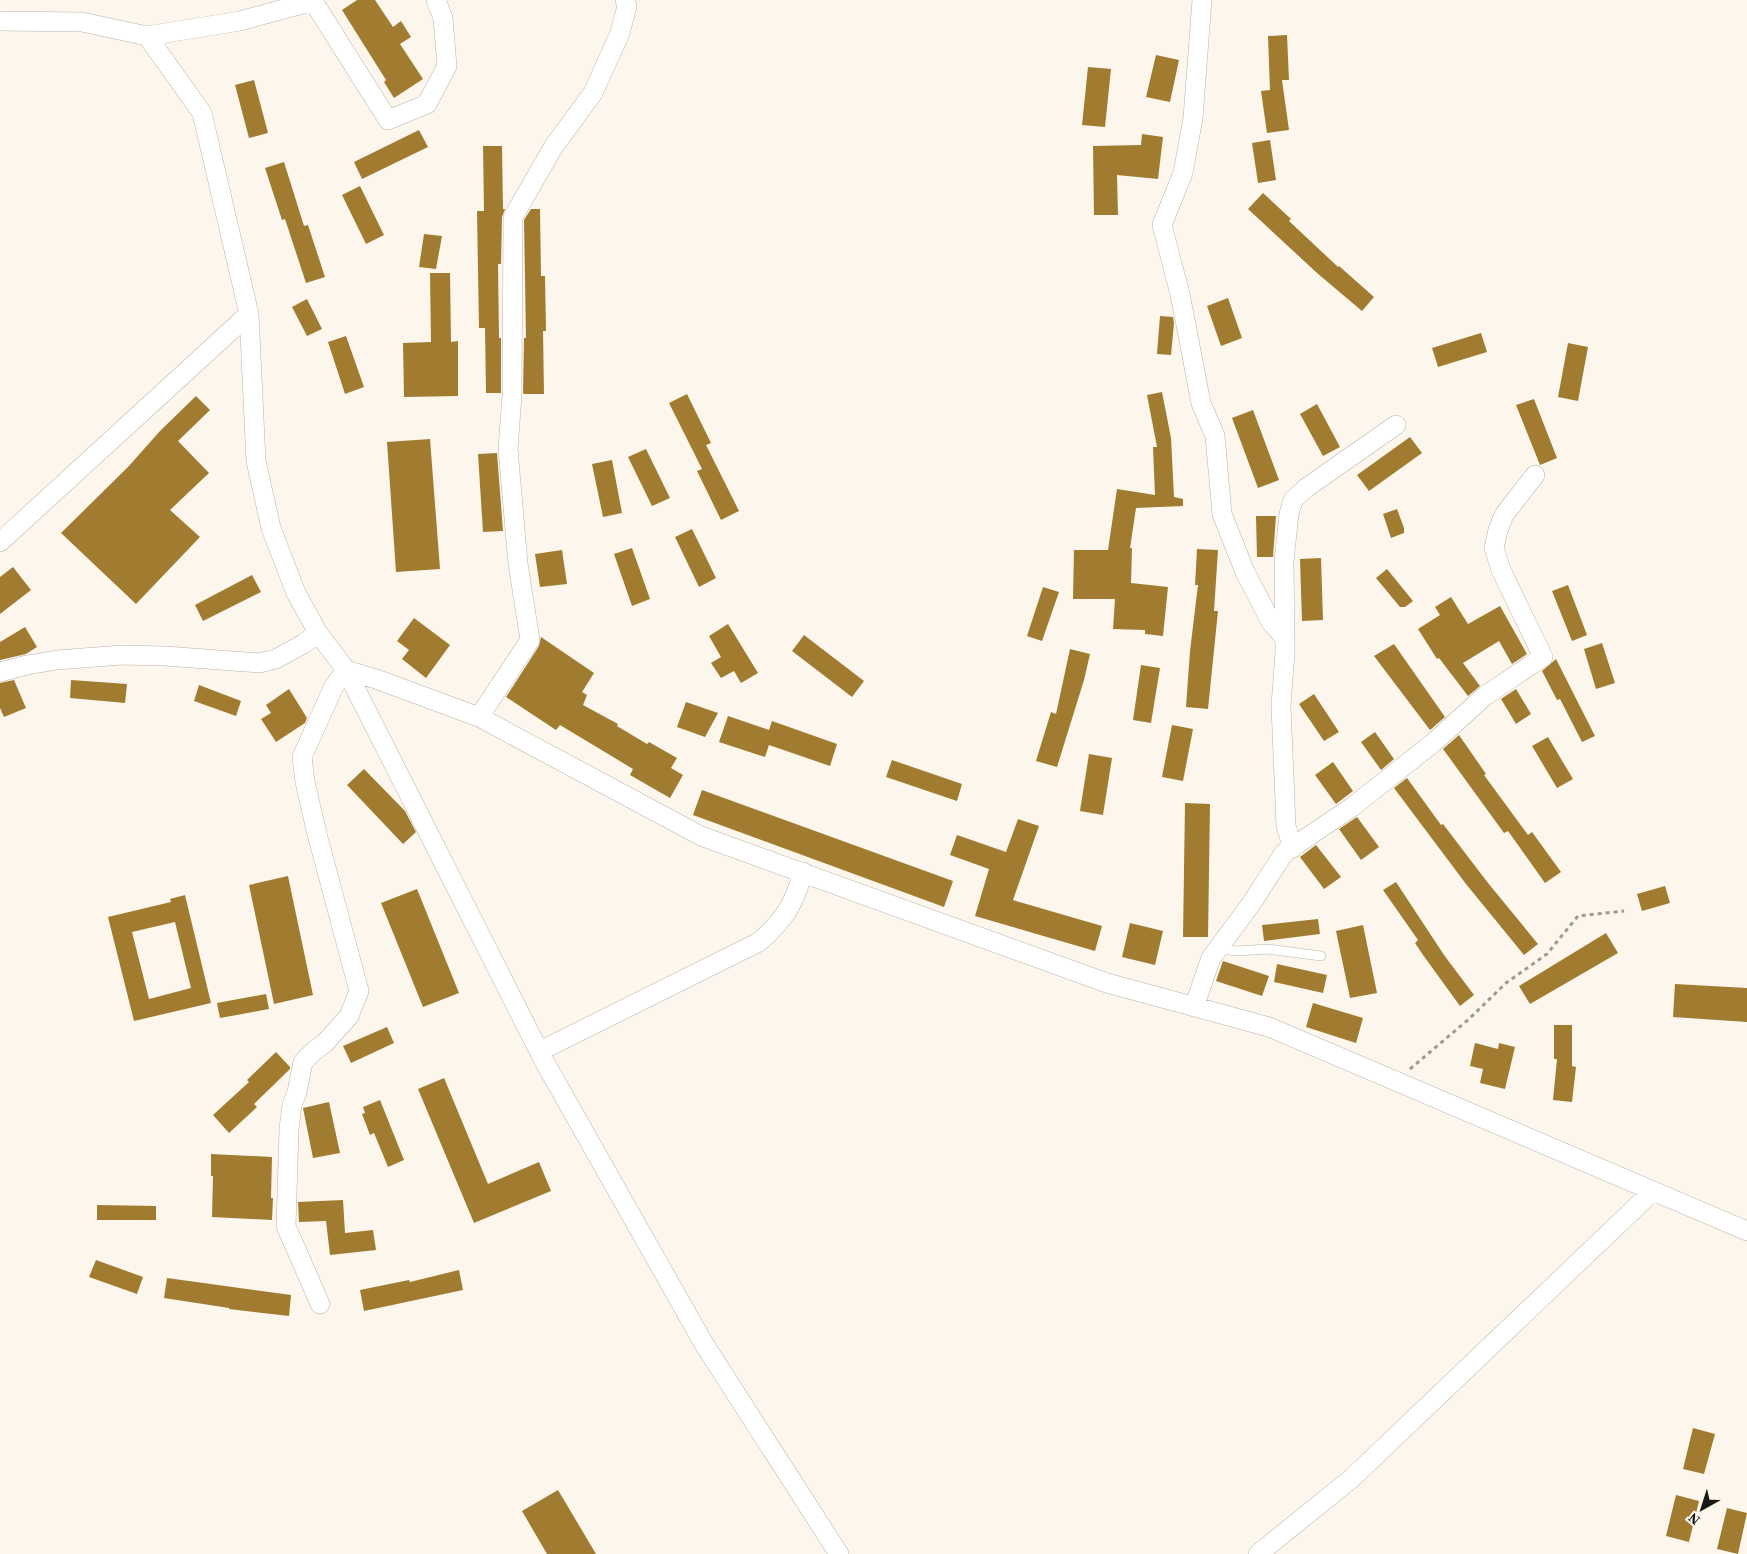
<svg xmlns="http://www.w3.org/2000/svg" width="1747" height="1554" font-family="'Source Serif 4',serif">
	<style>
		.building { fill: #a17c30; fill-rule: evenodd }
		.lines { fill: none; stroke-linecap: round; stroke-linejoin: round }
		.service-casing { stroke: #b9b3a9; stroke-width: 10 }
		.minor-casing { stroke: #b9b3a9; stroke-width: 20 }
		.path { stroke: #9e9992; stroke-width: 3; stroke-dasharray: 4 4; stroke-linecap: butt }
		.service { stroke: #fff; stroke-width: 9 }
		.minor { stroke: #fff; stroke-width: 19 }
	</style>
	<rect width="100%" height="100%" fill="#fcf6ec"/>
	<!-- building -->
	<path class="building" d="M357 0H375L393 27 401 21 411 37 400 44 423 79 394 98 384 82 386 80 342 10Z
		M1287 35 1289 80H1282L1289 130 1267 133 1261 91 1270 90 1268 36Z
		M1156 55 1179 60 1170 102 1146 97Z
		M1088 67 1111 69 1105 127 1082 125Z
		M254 80 268 133 249 138 235 85Z
		M419 130 428 147 362 179 354 162Z
		M1142 134 1163 137 1158 179 1117 175 1118 215H1094L1093 146 1141 145Z
		M1270 140 1276 180 1258 183 1252 143Z
		M483 146H502L503 209H505L502 217 501 264H498L499 338H501V393H486L485 328H479L477 211H484Z
		M284 162 304 226 308 225 325 277 306 283 285 219 282 220 265 168Z
		M360 186 384 235 366 244 342 195Z
		M1263 193 1291 219 1289 221 1338 267 1339 266 1374 297 1362 311 1317 273 1248 209Z
		M531 209H540L541 276H545L546 331H543L544 394H524L523 393 524 338H526L524 220Z
		M424 234 442 236 436 269 419 267Z
		M430 273H450L451 342 458 341V396L404 397 403 343 431 342Z
		M1228 298 1242 338 1221 346 1207 306Z
		M307 299 322 329 307 336 292 307Z
		M1160 316 1173 317 1174 323 1171 355 1157 354Z
		M1481 333 1487 352 1438 367 1432 348Z
		M346 336 364 387 345 394 328 342Z
		M1568 343 1588 347 1578 401 1558 397Z
		M1162 392 1171 438 1174 497 1183 499V506L1136 508 1130 548H1132L1131 583 1168 587 1163 636 1145 634V630L1113 629 1115 599H1073L1074 550H1108L1117 489 1155 495 1153 447H1157L1147 395Z
		M687 394 711 443 706 445 739 511 721 520 697 471 702 469 669 403Z
		M196 396 210 410 178 441 209 473 170 510 200 537 136 604 61 533 128 467 160 431Z
		M1534 399 1557 458 1540 465 1516 405Z
		M1317 404 1340 447 1323 456 1300 414Z
		M1253 410 1279 480 1258 488 1232 418Z
		M1410 437 1422 453 1369 491 1357 475Z
		M430 439 440 569 396 572 387 442Z
		M646 449 670 498 652 506 628 457Z
		M497 453 503 531 483 532 478 454Z
		M612 460 622 513 603 517 592 464Z
		M1397 509 1404 528V533L1391 538 1383 514Z
		M1256 516H1276L1273 557H1257Z
		M692 529 716 578 699 587 675 537Z
		M632 548 650 599 632 606 614 554Z
		M1197 549 1218 550 1214 611H1218L1208 709 1186 707 1190 651 1198 585H1195Z
		M562 550 567 584 540 587 535 554Z
		M1321 558 1323 620 1302 621 1300 559Z
		M13 567 31 590 0 614V577Z
		M1387 569 1413 601 1405 607H1400L1376 578Z
		M252 575 261 592 203 621 195 605Z
		M1568 585 1587 635 1572 641 1552 591Z
		M1043 587 1059 592 1042 641 1027 636Z
		M1451 597 1468 624 1500 606 1527 654 1512 664 1499 641 1463 663 1480 686 1468 696 1439 658 1437 659 1418 629 1440 615 1435 607Z
		M414 618 450 645 426 678 402 659 409 650 397 641Z
		M728 624 758 673 741 683 734 671 721 678 711 663 721 657 709 636Z
		M25 627 37 647 26 654 0 660V642Z
		M804 635 864 681 852 697 792 651Z
		M541 637 594 673 582 692 587 695 583 705 618 724 617 726 647 744 649 742 677 758 671 768 683 775 670 798 630 775 633 769 560 725 556 730 506 697 539 646Z
		M1602 643 1615 683 1596 689 1584 649Z
		M1394 644 1445 717 1430 730 1374 656Z
		M1070 649 1090 654 1084 680 1057 767 1036 761 1051 712 1056 714Z
		M1556 659 1595 736 1582 742 1560 699 1557 700 1542 671Z
		M1141 665 1160 668 1151 723 1133 720Z
		M14 680 26 708 4 717 0 708V683Z
		M71 680 127 684 125 703 70 698Z
		M199 685 241 701 236 716 194 701Z
		M289 689 307 718 305 723 276 742 261 719 271 713 266 705Z
		M1516 689 1531 714 1516 724 1501 699Z
		M1314 694 1339 732 1324 741 1299 704Z
		M686 702 718 713 705 737 677 727Z
		M728 716 769 730 772 721 837 744 830 766 769 745 765 757 719 742Z
		M1172 725 1193 729 1183 781 1162 777Z
		M1375 732 1394 759 1381 770 1361 742Z
		M1459 735 1486 774 1484 775 1528 835 1532 832 1561 872 1545 883 1508 831 1504 833 1443 749Z
		M1548 737 1573 779 1557 788 1532 746Z
		M1089 754 1112 758 1103 815 1080 811Z
		M892 760 962 784 957 801 886 777Z
		M1333 762 1353 791 1336 804 1315 775Z
		M364 769 405 811 416 832 403 844 347 785Z
		M1407 778 1441 825 1443 824 1488 883 1538 944 1524 955 1466 884 1394 788Z
		M702 790 953 881 944 907 693 815Z
		M1185 803 1210 804 1208 937H1183Z
		M1357 817 1379 847 1361 860 1339 829Z
		M1018 819 1039 826 1013 900 1102 926 1095 951 975 916 989 869 950 855 957 835 1006 852Z
		M1316 845 1341 877 1324 889 1300 857Z
		M288 876 313 995 274 1004 249 885Z
		M1396 882 1444 955 1474 995 1460 1006 1423 955 1415 943 1418 940 1383 890Z
		M1665 886 1670 903 1642 911 1637 894Z
		M417 889 459 993 423 1007 381 903Z
		M185 895 211 1003 134 1021 108 917 171 902 170 899ZM175 922 191 988 149 999 132 932Z
		M1318 919 1320 934 1264 941 1262 925Z
		M1130 923 1163 931 1155 965 1122 957Z
		M1363 925 1377 993 1350 998 1336 931Z
		M1606 933 1618 953 1530 1004 1519 986Z
		M1223 961 1269 976 1262 996 1216 981Z
		M1277 964 1327 975 1323 993 1274 982Z
		M1675 984 1747 988V1022L1673 1017Z
		M266 994 269 1009 220 1018 217 1003Z
		M1313 1003 1363 1018 1356 1043 1306 1027Z
		M1554 1025H1572V1066L1576 1067 1572 1102 1553 1100 1557 1059H1554Z
		M387 1027 394 1043 351 1063 343 1046Z
		M1475 1043 1498 1049 1499 1043 1515 1047 1505 1089 1480 1083 1483 1069 1470 1066Z
		M276 1052 290 1067V1069L254 1104 257 1107 229 1133 213 1115 249 1082 247 1080Z
		M444 1078 488 1184 539 1162 551 1191 474 1223 418 1089Z
		M380 1100 404 1160 388 1167 374 1133 370 1135 362 1114 365 1113 363 1107Z
		M329 1102 340 1153 313 1158 303 1108Z
		M211 1154 272 1157 271 1198H273L272 1220 212 1217 213 1176H211Z
		M343 1200 345 1233 373 1230 376 1250 330 1255 326 1221 299 1222 298 1202Z
		M97 1205 156 1206V1220H97Z
		M96 1260 143 1277 137 1294 89 1277Z
		M459 1270 463 1290 364 1311 360 1290 409 1280 410 1282Z
		M167 1278 291 1295 289 1316 229 1309V1308L164 1298Z
		M1693 1428 1715 1434 1704 1474 1683 1469Z
		M558 1490 596 1554H547L522 1511Z
		M1676 1495 1699 1501 1689 1542 1666 1536Z
		M1727 1508 1747 1513 1738 1554 1717 1549Z"/>
	<g class="lines">
		<!-- service casing -->
		<g class="service-casing">
			<path id="service" d="M1218 949 1237 951 1267 949 1321 956"/>
		</g>
		<!-- minor casing -->
		<g class="minor-casing">
			<path id="minor" d="M1202 0 1193 118 1183 173 1162 225 1180 294 1201 403 1215 436 1222 514 1245 572 1271 622 1284 637
				M0 21 82 22 147 36 202 113 249 314 256 461 271 528 296 593 318 633 346 670 544 1061 704 1344 839 1554
				M147 36 240 21 313 1 388 120 427 104 447 66 443 18 436 0
				M0 542 249 314
				M346 670 376 679 479 717 701 836 1107 983 1269 1027 1747 1231
				M0 672 27 665 57 660 121 655 165 656 259 663 276 659 303 644 318 633
				M479 717 530 640 518 564 508 449 512 395 513 217 554 146 593 93 620 33 627 6 625 0
				M1293 848 1286 826 1281 706 1285 652 1284 561 1289 514 1293 500 1306 488 1396 425
				M1194 1007 1211 958 1251 904 1284 853 1352 807 1433 743 1486 695 1543 657 1501 570 1494 548 1498 530 1504 515 1535 475
				M540 1051 759 942C784 920 794 905 803 872
				M320 1304 286 1226 289 1129 292 1105 297 1092 303 1062 314 1051 325 1043 349 1016 359 991 317 834 305 782 302 757 334 686 346 670
				M1258 1554 1351 1479 1652 1192"/>
		</g>
		<!-- path -->
		<path class="path" d="M1410 1069 1469 1019 1506 983 1547 954 1578 916 1624 911"/>
		<!-- service -->
		<use href="#service" class="service"/>
		<!-- minor -->
		<use href="#minor" class="minor"/>
	</g>
	<!-- north arrow -->
	<g transform="translate(1702 1509) rotate(219)" stroke="#fcf6ec" stroke-width="4" paint-order="stroke">
	<path d="M0-4L9 19L0 12L-9 19Z" fill="#1a1815"/>
	<text y="-8" font-size="14" font-weight="bold" text-anchor="middle" fill="#1a1815">N</text>
	</g>
</svg>
